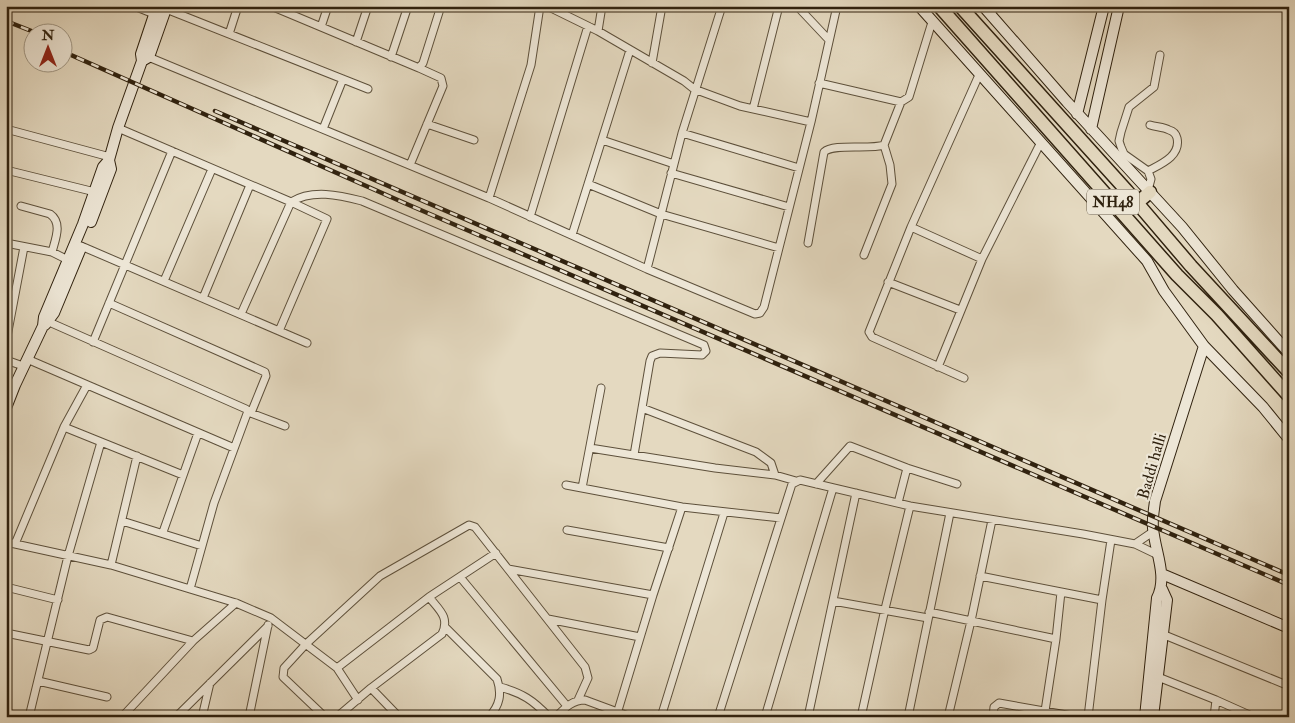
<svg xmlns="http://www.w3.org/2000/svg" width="1295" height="723" font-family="'IM FELL Double Pica',serif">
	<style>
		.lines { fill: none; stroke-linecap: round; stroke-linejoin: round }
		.street-casing { stroke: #5d503b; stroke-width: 9 }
		.secondary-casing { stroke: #30220f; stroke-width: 12 }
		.highway-casing { stroke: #30220f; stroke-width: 15 }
		.street { stroke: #ede6d6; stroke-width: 7 }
		.secondary { stroke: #ede6d6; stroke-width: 10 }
		.highway { stroke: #e4d9c0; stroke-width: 12 }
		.rail-casing { stroke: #30220f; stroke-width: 4.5 }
		.rail { stroke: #ede6d6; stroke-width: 2.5; stroke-dasharray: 8; stroke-linecap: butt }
		.labels { text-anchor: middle; stroke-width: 4.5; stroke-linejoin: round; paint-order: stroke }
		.shield { fill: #ede6d6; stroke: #695d4b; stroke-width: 1 }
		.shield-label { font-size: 15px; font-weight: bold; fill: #30220f }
		.street-label { font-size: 16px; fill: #30220f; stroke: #ede6d6 }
	</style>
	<rect width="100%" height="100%" fill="#e4d9c0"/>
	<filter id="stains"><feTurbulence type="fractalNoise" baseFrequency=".004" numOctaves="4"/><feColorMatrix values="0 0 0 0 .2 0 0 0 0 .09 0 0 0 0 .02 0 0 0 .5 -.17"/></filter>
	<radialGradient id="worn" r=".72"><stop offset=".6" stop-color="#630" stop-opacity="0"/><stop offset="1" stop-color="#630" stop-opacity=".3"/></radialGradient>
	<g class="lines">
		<!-- street casing -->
		<g class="street-casing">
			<path id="street" d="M134 6 154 14
				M271 6 419 68 423 63 441 6
				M547 6 598 31 684 81 694 89 740 106 811 122
				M797 6 829 40
				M166 9 368 89
				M990 13 997 6
				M321 27 328 6
				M598 31 602 6
				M229 34 238 6
				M356 42 368 6
				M146 56 489 198 647 269 755 314 760 313 764 307 811 122 837 6
				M391 57 408 6
				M652 63 662 6
				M819 83 901 102 909 97 932 22
				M753 109 779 6
				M427 124 474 140
				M118 128 291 202 327 219 279 331
				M6 129 110 157
				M323 129 343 79
				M682 133 799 168
				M602 140 674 164
				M410 165 443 86 441 78 419 68
				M6 170 95 192
				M1148 171C1161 164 1181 156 1177 138 1176 134 1173 131 1169 130 1164 127 1156 127 1150 125
				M671 173 789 207
				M588 184 661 214 779 248
				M1148 190 1151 179 1148 171 1124 154 1121 147 1119 141 1121 132 1129 107 1154 87 1160 55
				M489 198 531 65 540 6
				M21 206 50 214C63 223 55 240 52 252
				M530 217 588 26
				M911 227 982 259
				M572 235 630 50
				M6 243 52 252 68 260
				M808 243 824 152C834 143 869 150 884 145L901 102
				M81 246 307 343
				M864 255 892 184 890 165 884 145
				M647 269 682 133 722 6
				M164 281 212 169
				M888 282 960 310
				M203 298 250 185
				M109 303 265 372 266 376 251 413
				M241 314 291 202C312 189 339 195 362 201L704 345 706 351 702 355 660 353 652 356 650 361 634 455
				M49 322 246 409 248 411 214 503 190 589
				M6 342 24 247
				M93 342 172 151
				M27 359 234 448
				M6 360 23 366
				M938 367 982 259 1041 142
				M964 378 872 337 869 332 911 227 979 75
				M642 408 756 452 771 463 775 475
				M248 412 285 426
				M64 427 183 475
				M590 448 715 468 775 475 796 481
				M816 484 850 446 907 468 957 484
				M566 485 682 507 781 518
				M582 488 601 388
				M898 503 907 468
				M122 521 202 546
				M567 530 669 548
				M163 532 198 433
				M6 542 111 565 236 603 271 618 337 668 429 597 496 553
				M15 544 64 427 87 385
				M1135 544 1154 531
				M111 565 137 456
				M508 569 653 595
				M980 576 1102 600
				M460 577 567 706
				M6 587 58 600
				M833 601 928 618
				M929 612 1056 639
				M548 619 640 637
				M445 627 497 679C502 694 500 705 489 717
				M6 633 89 650 93 648 100 620 107 617 193 641
				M1162 634 1289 686
				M337 668 358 700
				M1158 677 1216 700 1254 717
				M38 681 107 697
				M500 687C522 693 533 700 549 717
				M371 688 399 717
				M1045 711 1056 639 1061 592
				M29 717 68 556 101 442
				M122 717 193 641 236 603
				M176 717 268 626
				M202 717 210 683
				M249 717 268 625
				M325 717 283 677 284 668 306 644 380 576 469 525 475 527 585 667 588 678 578 700
				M337 717 371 688 442 634C450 617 439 610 429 597
				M556 717C565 708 572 700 585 700L631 717
				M616 717 653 595 682 507
				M661 717 724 513
				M718 717 792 484 800 480 910 506 1083 534 1135 544 1158 555
				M765 717 833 488
				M808 717 856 493
				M861 717 885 609 910 506
				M908 717 950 513
				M948 717 971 621 992 520
				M993 717 994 707 999 703 1078 717
				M1088 717 1102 600 1111 540
				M1214 717 1216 700"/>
		</g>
		<!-- secondary casing -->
		<g class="secondary-casing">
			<path id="secondary" d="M919 6 1147 261 1164 291 1204 346 1263 407 1289 439
				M983 6 1067 102 1182 227 1233 290 1289 353
				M142 61 149 57 167 6
				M1077 114 1104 6
				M1091 129 1119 6
				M91 222 111 169 109 160
				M45 325 54 313 81 248
				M6 408 15 385 43 326 44 317 83 224 103 167 109 160 118 128 142 61 141 54 157 6
				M1162 574 1289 628
				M1145 717 1157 598C1168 576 1155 552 1153 528 1152 519 1154 510 1155 501L1204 346
				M1153 717 1167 600 1162 589"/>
		</g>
		<!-- highway casing -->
		<g class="highway-casing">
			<path id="highway" d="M939 6 1177 275 1217 315 1289 396
				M960 6 1127 191 1191 266 1289 372
				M1137 203 1150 192"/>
		</g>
		<!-- street -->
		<use href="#street" class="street"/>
		<!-- secondary -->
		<use href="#secondary" class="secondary"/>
		<!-- highway -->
		<use href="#highway" class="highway"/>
		<!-- rail casing -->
		<g class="rail-casing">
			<path id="rail" d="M6 21 34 32
				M62 51 409 205 1289 585
				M215 111 1289 575"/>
		</g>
		<!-- rail -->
		<use href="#rail" class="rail"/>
	</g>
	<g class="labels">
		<!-- shield labels -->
		<rect class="shield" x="1087" y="189.5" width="52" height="25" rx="4"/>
		<g class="shield-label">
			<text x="1113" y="207">NH48</text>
		</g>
		<!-- street labels -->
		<g class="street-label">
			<text transform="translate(1151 466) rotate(-74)" y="6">Baddi halli</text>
		</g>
	</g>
	<!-- margin -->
	<rect width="1295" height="723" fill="none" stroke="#e4d9c0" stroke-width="25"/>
	<rect x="8" y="8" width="1280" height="708" fill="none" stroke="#30220f" stroke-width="2.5"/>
	<rect x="12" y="12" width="1270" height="698" fill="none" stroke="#30220f"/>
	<!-- north arrow -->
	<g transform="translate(48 48)"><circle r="24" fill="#ede6d6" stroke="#a19886"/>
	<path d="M0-4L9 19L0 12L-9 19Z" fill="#8f2418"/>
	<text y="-8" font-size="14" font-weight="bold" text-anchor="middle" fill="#30220f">N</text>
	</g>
	<rect width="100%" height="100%" filter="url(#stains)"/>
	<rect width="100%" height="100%" fill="url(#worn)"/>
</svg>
